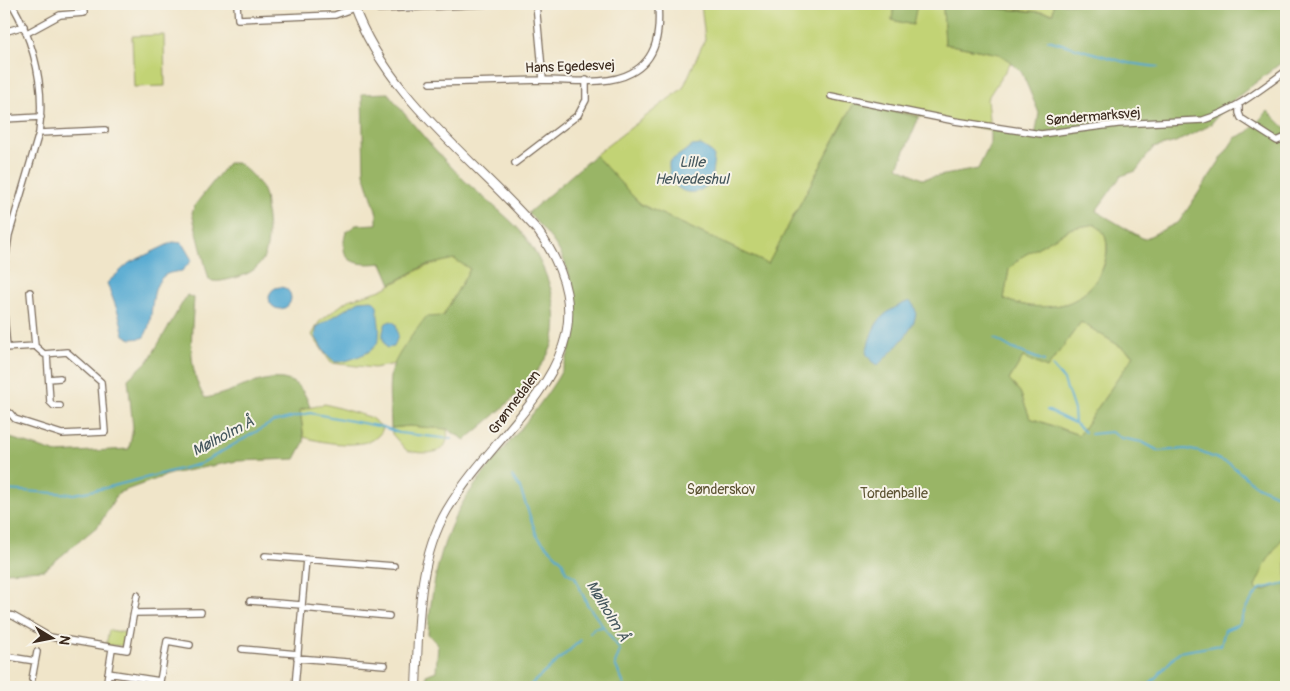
<svg xmlns="http://www.w3.org/2000/svg" width="1290" height="691" font-family="Pangolin,sans-serif">
	<style>
		.green { fill: #c2d375; stroke: #7e7e4a }
		.forest { fill: #99b566; stroke: #6a7042; fill-rule: evenodd }
		.water { fill: #57aad2; stroke: #496a78 }
		.lines { fill: none; stroke-linecap: round; stroke-linejoin: round }
		.stream { stroke: #57aad2; stroke-width: 2 }
		.minor-casing { stroke: #7a6b5a; stroke-width: 8 }
		.tertiary-casing { stroke: #7a6b5a; stroke-width: 10 }
		.minor { stroke: #fff; stroke-width: 5.5 }
		.tertiary { stroke: #fff; stroke-width: 8 }
		.labels { text-anchor: middle; stroke-width: 4; stroke-linejoin: round; paint-order: stroke }
		.street-label { font-size: 14px; fill: #3b2a1e; stroke: #f7f3e8 }
		.park-label { font-size: 14px; fill: #5d5434; stroke: #f7f3e8 }
		.water-label { font-size: 15px; font-style: italic; fill: #45575d; stroke: #f7f3e8 }
	</style>
	<rect width="100%" height="100%" fill="#f7f3e8"/>
	<filter id="ink" filterUnits="userSpaceOnUse"><feTurbulence type="fractalNoise" baseFrequency=".02" numOctaves="2"/><feDisplacementMap in="SourceGraphic" scale="10" xChannelSelector="R" yChannelSelector="G"/><feConvolveMatrix kernelMatrix="1 2 1 2 8 2 1 2 1" color-interpolation-filters="sRGB"/></filter>
	<filter id="wash" filterUnits="userSpaceOnUse"><feTurbulence type="fractalNoise" baseFrequency=".0096" numOctaves="4" result="noise"/><feDisplacementMap in="SourceGraphic" scale="20" xChannelSelector="R" yChannelSelector="G"/><feGaussianBlur stdDeviation="1.12" result="paint"/><feColorMatrix in="noise" values="0 0 0 0 0 0 0 0 0 0 0 0 0 0 0 0 0 1.4 0 .05"/><feComposite in="paint" operator="in"/></filter>
	<g filter="url(#wash)">
		<rect width="100%" height="100%" fill="#f0e5c9"/>
		<!-- green -->
		<path class="green" d="M701 4H894L892 20 912 25 917 4H938L943 7 945 44 999 54 1011 62 987 99 990 130 854 103 768 264 640 204 595 155 683 88 705 39Z
			M959 4H1054L1053 13Z
			M164 35 165 86 134 87 132 36Z
			M1096 224C1099 228 1104 232 1105 236 1114 262 1090 297 1065 304 1046 309 1022 307 1004 299L1009 269 1021 257 1072 228Z
			M454 258 470 269 443 316 415 331 395 364 374 368 331 363 312 335 319 322 348 300 381 290 424 267Z
			M1081 322 1134 355 1079 435 1030 418 1020 392 1009 380 1023 357 1047 368Z
			M325 404 370 417 383 428C375 453 323 443 304 437L300 410Z
			M409 426 447 429C451 457 427 454 407 451L392 434 391 428Z
			M1286 533V583C1276 584 1266 593 1256 590L1255 586C1261 567 1273 549 1286 533Z
			M109 630 128 633 124 646 106 645Z"/>
		<!-- forest -->
		<path class="forest" d="M894 4H917L913 25 892 20Z
			M938 4 1053 13 1054 4H1286V59L1227 105 1209 126 1176 142 1153 148 1136 171 1121 176 1096 211 1144 239 1179 222 1235 138 1248 132 1268 111 1286 129V533L1267 561 1255 586 1256 590C1266 593 1276 584 1286 583V687H426V675L436 671 438 645 428 634C431 588 441 535 467 496 495 456 531 421 557 379 579 343 580 292 561 254 553 239 540 226 528 213L595 155 640 204 768 264 854 103 919 117 898 167 922 179 978 169 990 144V130L1035 137 1039 113 1022 73 1011 62 999 54 945 44 943 7ZM1096 224C1099 228 1104 232 1105 236 1115 262 1090 297 1065 304 1046 309 1022 307 1004 299L1009 269 1021 257 1072 228ZM1081 322 1134 355 1079 435 1030 418 1020 392 1009 380 1023 357 1047 368Z
			M388 93C412 124 438 154 465 181 484 199 515 221 528 241 549 272 567 322 547 356 527 390 495 415 465 440L447 429 409 426 391 428C391 412 388 394 390 377 392 359 415 332 426 317L443 316 470 269 454 259 424 266 391 284 382 263C356 266 337 263 346 232L356 225 377 224V214L364 173 362 94Z
			M228 163H239C248 172 261 182 265 196 266 203 266 211 267 219 270 249 267 270 235 278 225 280 218 283 209 280L192 213 195 205Z
			M187 295 194 298C192 330 186 370 205 398 241 393 293 352 310 407L300 410 304 442 295 459 237 461 170 474 118 493 99 525 44 570 4 572V436L57 453 129 449 133 428 128 379 149 360Z"/>
		<!-- water -->
		<path class="water" d="M701 145 709 150 714 157 711 182C692 203 667 190 669 162L692 146Z
			M173 242 182 243 192 260 182 271C177 272 172 272 167 274 146 285 157 321 143 338L131 339 124 335 119 315 107 283 129 263Z
			M269 298a11 11 0 1 1 22 0a11 11 0 1 1-22 0Z
			M372 300 377 305C378 328 387 345 362 355 352 359 346 362 335 362L325 353 315 336 317 327 359 301Z
			M909 301C932 316 890 353 878 365L872 362 866 353C874 322 879 314 909 301Z
			M391 321 396 324 398 336 394 347 387 348C381 339 382 332 386 323Z"/>
		<g class="lines">
			<!-- stream -->
			<path class="stream" d="M1048 40 1128 63 1158 67
				M994 338 1013 349 1044 361
				M1052 366 1064 380 1074 410 1075 423 1085 432
				M1047 410 1074 423
				M1091 434 1111 432 1121 438 1142 442 1159 451 1186 449 1200 452 1230 464 1255 485 1286 499
				M512 476 520 488 537 536 563 562 566 572 575 577 587 604 620 650 615 664 625 687
				M4 490 74 494 105 488 200 464 273 422 310 413 383 427 399 433 452 439
				M590 633 594 628 602 627
				M528 687 581 640
				M1147 687 1179 652 1221 645 1225 630 1239 624 1247 606 1260 589 1286 583"/>
		</g>
	</g>
	<g filter="url(#ink)">
		<g class="lines">
			<!-- minor casing -->
			<g class="minor-casing">
				<path id="minor" d="M12 4C35 44 45 87 39 133L105 130
					M237 4 238 19 335 15 354 8
					M536 4 543 80
					M379 9 488 4
					M4 32 24 26
					M27 33 60 15 84 13 83 4
					M4 73 5 94
					M430 83C468 82 506 81 544 80 571 80 607 86 631 73 658 59 660 31 658 4
					M831 96 955 121 1041 134 1118 124 1203 120C1234 111 1260 90 1286 71
					M1239 104V113L1241 118 1277 141 1286 137
					M4 119 41 117
					M515 163 578 115 586 100V80
					M4 269 9 235 39 133
					M30 292 35 346
					M4 314 7 347
					M4 348 35 346 44 354 67 352 101 382 105 432 62 434 15 419 10 413 4 411
					M47 354 50 402 54 406H60
					M49 379 60 378
					M265 556 394 566
					M250 601 302 605
					M302 608 389 616
					M134 613 201 612
					M4 614 13 616 50 637 127 650 137 595
					M242 649 298 654
					M4 656 35 661
					M297 658 385 665
					M108 673 160 681
					M32 679 37 652
					M106 687 112 649
					M159 687 167 641 190 645
					M295 687 306 559"/>
			</g>
			<!-- tertiary casing -->
			<g class="tertiary-casing">
				<path id="tertiary" d="M353 4C387 99 474 158 538 231 625 353 503 416 447 510 416 563 419 628 416 687"/>
			</g>
			<!-- minor -->
			<use href="#minor" class="minor"/>
			<!-- tertiary -->
			<use href="#tertiary" class="tertiary"/>
		</g>
	</g>
	<g class="labels">
		<!-- street labels -->
		<g class="street-label">
			<text transform="translate(570 66) rotate(-2)" y="5">Hans Egedesvej</text>
			<text transform="translate(1093 116) rotate(-5)" y="5">Søndermarksvej</text>
			<text transform="translate(514 402) rotate(-53)" y="5">Grønnedalen</text>
		</g>
		<!-- park labels -->
		<g class="park-label">
			<text x="721" y="494">Sønderskov</text>
			<text x="894" y="498">Tordenballe</text>
		</g>
		<!-- water labels -->
		<g class="water-label">
			<text x="692" y="167">Lille<tspan x="692" dy="17">Helvedeshul</tspan></text>
			<text transform="translate(223 436) rotate(-28)" y="5">Mølholm Å</text>
			<text transform="translate(608 611) rotate(59)" y="5">Mølholm Å</text>
		</g>
	</g>
	<!-- margin -->
	<rect width="1290" height="691" fill="none" stroke="#f7f3e8" stroke-width="20"/>
	<!-- north arrow -->
	<g transform="translate(52 638) rotate(100)" stroke="#f7f3e8" stroke-width="4" paint-order="stroke">
	<path d="M0-4L9 19L0 12L-9 19Z" fill="#3b2a1e"/>
	<text y="-8" font-size="14" font-weight="bold" text-anchor="middle" fill="#3b2a1e">N</text>
	</g>
</svg>
